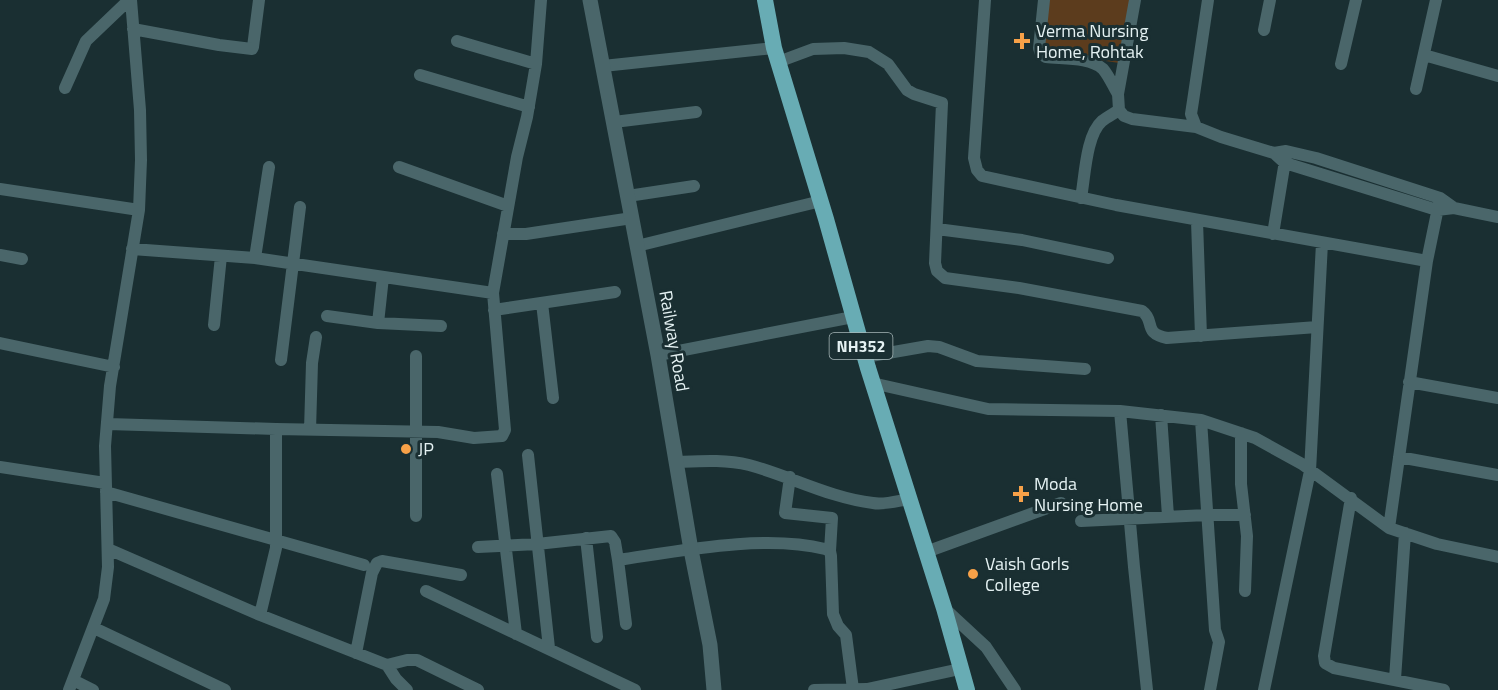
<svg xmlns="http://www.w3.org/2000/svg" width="1498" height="690" font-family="'Titillium Web',sans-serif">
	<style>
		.green { fill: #5c3c1d }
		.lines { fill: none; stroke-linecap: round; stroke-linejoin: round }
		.minor { stroke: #4a666a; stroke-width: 12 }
		.tertiary { stroke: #4a666a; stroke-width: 15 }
		.trunk { stroke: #68acb4; stroke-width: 16 }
		.poi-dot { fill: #f7a148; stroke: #1a2f32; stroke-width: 2 }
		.labels { text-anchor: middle; stroke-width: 6; stroke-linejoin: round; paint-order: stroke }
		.shield { fill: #1a2f32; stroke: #a8b8b9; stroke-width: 1.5 }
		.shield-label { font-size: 16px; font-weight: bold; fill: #e5f2f3 }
		.poi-label { font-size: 18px; fill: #e5f2f3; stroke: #1a2f32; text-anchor: start }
		.street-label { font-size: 18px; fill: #e5f2f3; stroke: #1a2f32 }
	</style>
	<rect width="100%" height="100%" fill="#1a2f32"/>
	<!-- green -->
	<path class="green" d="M1049 0H1135L1126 64 1044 52Z"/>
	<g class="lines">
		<!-- minor -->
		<path class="minor" d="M985 0 974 158 977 170 982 176 1116 205 1427 261
			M1044 0 1039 48 1041 54 1046 57C1063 59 1090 57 1103 69 1109 76 1113 86 1118 94
			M1135 0 1118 94 1119 110 1124 116 1132 119 1196 127
			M1208 0 1193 101 1191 114 1196 127 1221 137 1274 153 1286 151 1316 158 1440 198 1454 208
			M133 29 219 45 252 49 253 47 259 0
			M1264 30 1270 0
			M457 41 536 64
			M1424 55 1498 76
			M778 62 813 49 844 48 869 52 888 64 907 90 914 94 942 103 935 263 937 271 945 278 1019 288 1142 311C1156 321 1142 333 1167 338L1317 327
			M1341 64 1356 0
			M603 66 774 48
			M420 75 529 107
			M65 88 86 41 129 0
			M1416 89 1436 0
			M614 122 696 112
			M1274 153 1285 163 1437 210 1454 208 1498 217
			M399 167 508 206
			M0 189 139 210
			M628 196 694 186
			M1081 198C1085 176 1086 135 1102 121 1107 117 1113 114 1119 110
			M1197 221 1201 336
			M937 229 1022 240 1108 258
			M503 234H526L632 218
			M1273 234 1286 155
			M637 246 821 201
			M132 249 255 258 493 293
			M0 255 22 259
			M255 258 269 167
			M542 303 553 398
			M494 310 615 292
			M327 316 378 323 441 326
			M378 323 383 277
			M214 325 221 256
			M0 343 114 367
			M658 355 853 317
			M416 356V516
			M865 357 928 346 939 347 977 361 1085 369
			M281 360 300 207
			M1409 382 1498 398
			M872 383 988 409 1120 411 1201 420 1255 438 1302 464 1389 528 1437 544 1498 557
			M1120 411 1134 567 1147 690
			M1161 415 1168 516
			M1201 420 1215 630 1219 642 1210 690
			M108 424 276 429 438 432 474 438 502 436 505 430 493 293 517 157 527 117 536 64 541 0
			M310 430 312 363 316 337
			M1241 433V484L1247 536 1245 591
			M528 455 549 648
			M1399 457 1498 475
			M675 462C700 461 725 459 749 465 790 476 830 498 873 503 885 505 897 501 909 499
			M0 467 105 483
			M497 474 516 634
			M790 477 785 513 832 518 830 551
			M106 492 364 565
			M1351 498 1324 656 1325 663 1334 668 1444 690
			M1081 521 1207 515H1245
			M1389 528 1427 261 1440 198
			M586 538 597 637
			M478 547 537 544 611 536 615 542 618 560C680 551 764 534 825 549L830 551 831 556 833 614 838 626 846 635 853 689
			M108 549 260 615 387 665 407 660H417L478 690
			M926 552 1061 503
			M618 560 626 624
			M426 591 635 690
			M945 609 986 647 1015 690
			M260 615 276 548V429
			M94 628 225 690
			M356 653 372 573 377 563 382 561 461 575
			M387 665 396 679 407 690
			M1395 679 1405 533
			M73 680 93 690
			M69 690 104 599 108 567 105 446 110 386 139 210 141 160 140 110 131 0
			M814 690 867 689 960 669
			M1264 690 1310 471 1322 243"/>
		<!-- tertiary -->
		<path class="tertiary" d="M590 0 658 355 691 550 710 645 714 690"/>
		<!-- trunk -->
		<path class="trunk" d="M765 0 774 48 826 219 868 368 944 608 967 690"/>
	</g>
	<!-- markers -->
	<g class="poi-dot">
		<path d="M1019 32h6v6h6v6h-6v6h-6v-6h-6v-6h6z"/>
		<circle cx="406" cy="449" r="6"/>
		<path d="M1018 485h6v6h6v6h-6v6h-6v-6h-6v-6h6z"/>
		<circle cx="973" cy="574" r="6"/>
	</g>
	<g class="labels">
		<!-- shield labels -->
		<rect class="shield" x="829.5" y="333" width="63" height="26" rx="4.5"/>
		<g class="shield-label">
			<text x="861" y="352">NH352</text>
		</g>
		<!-- poi labels -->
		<g class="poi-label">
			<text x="1036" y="37">Verma Nursing<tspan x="1036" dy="21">Home, Rohtak</tspan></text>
			<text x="418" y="455">JP</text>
			<text x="1034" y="490">Moda<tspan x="1034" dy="21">Nursing Home</tspan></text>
			<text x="985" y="570">Vaish Gorls<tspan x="985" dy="21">College</tspan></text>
		</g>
		<!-- street labels -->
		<g class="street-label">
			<text transform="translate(674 341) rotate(80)" y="6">Railway Road</text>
		</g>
	</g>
</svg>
